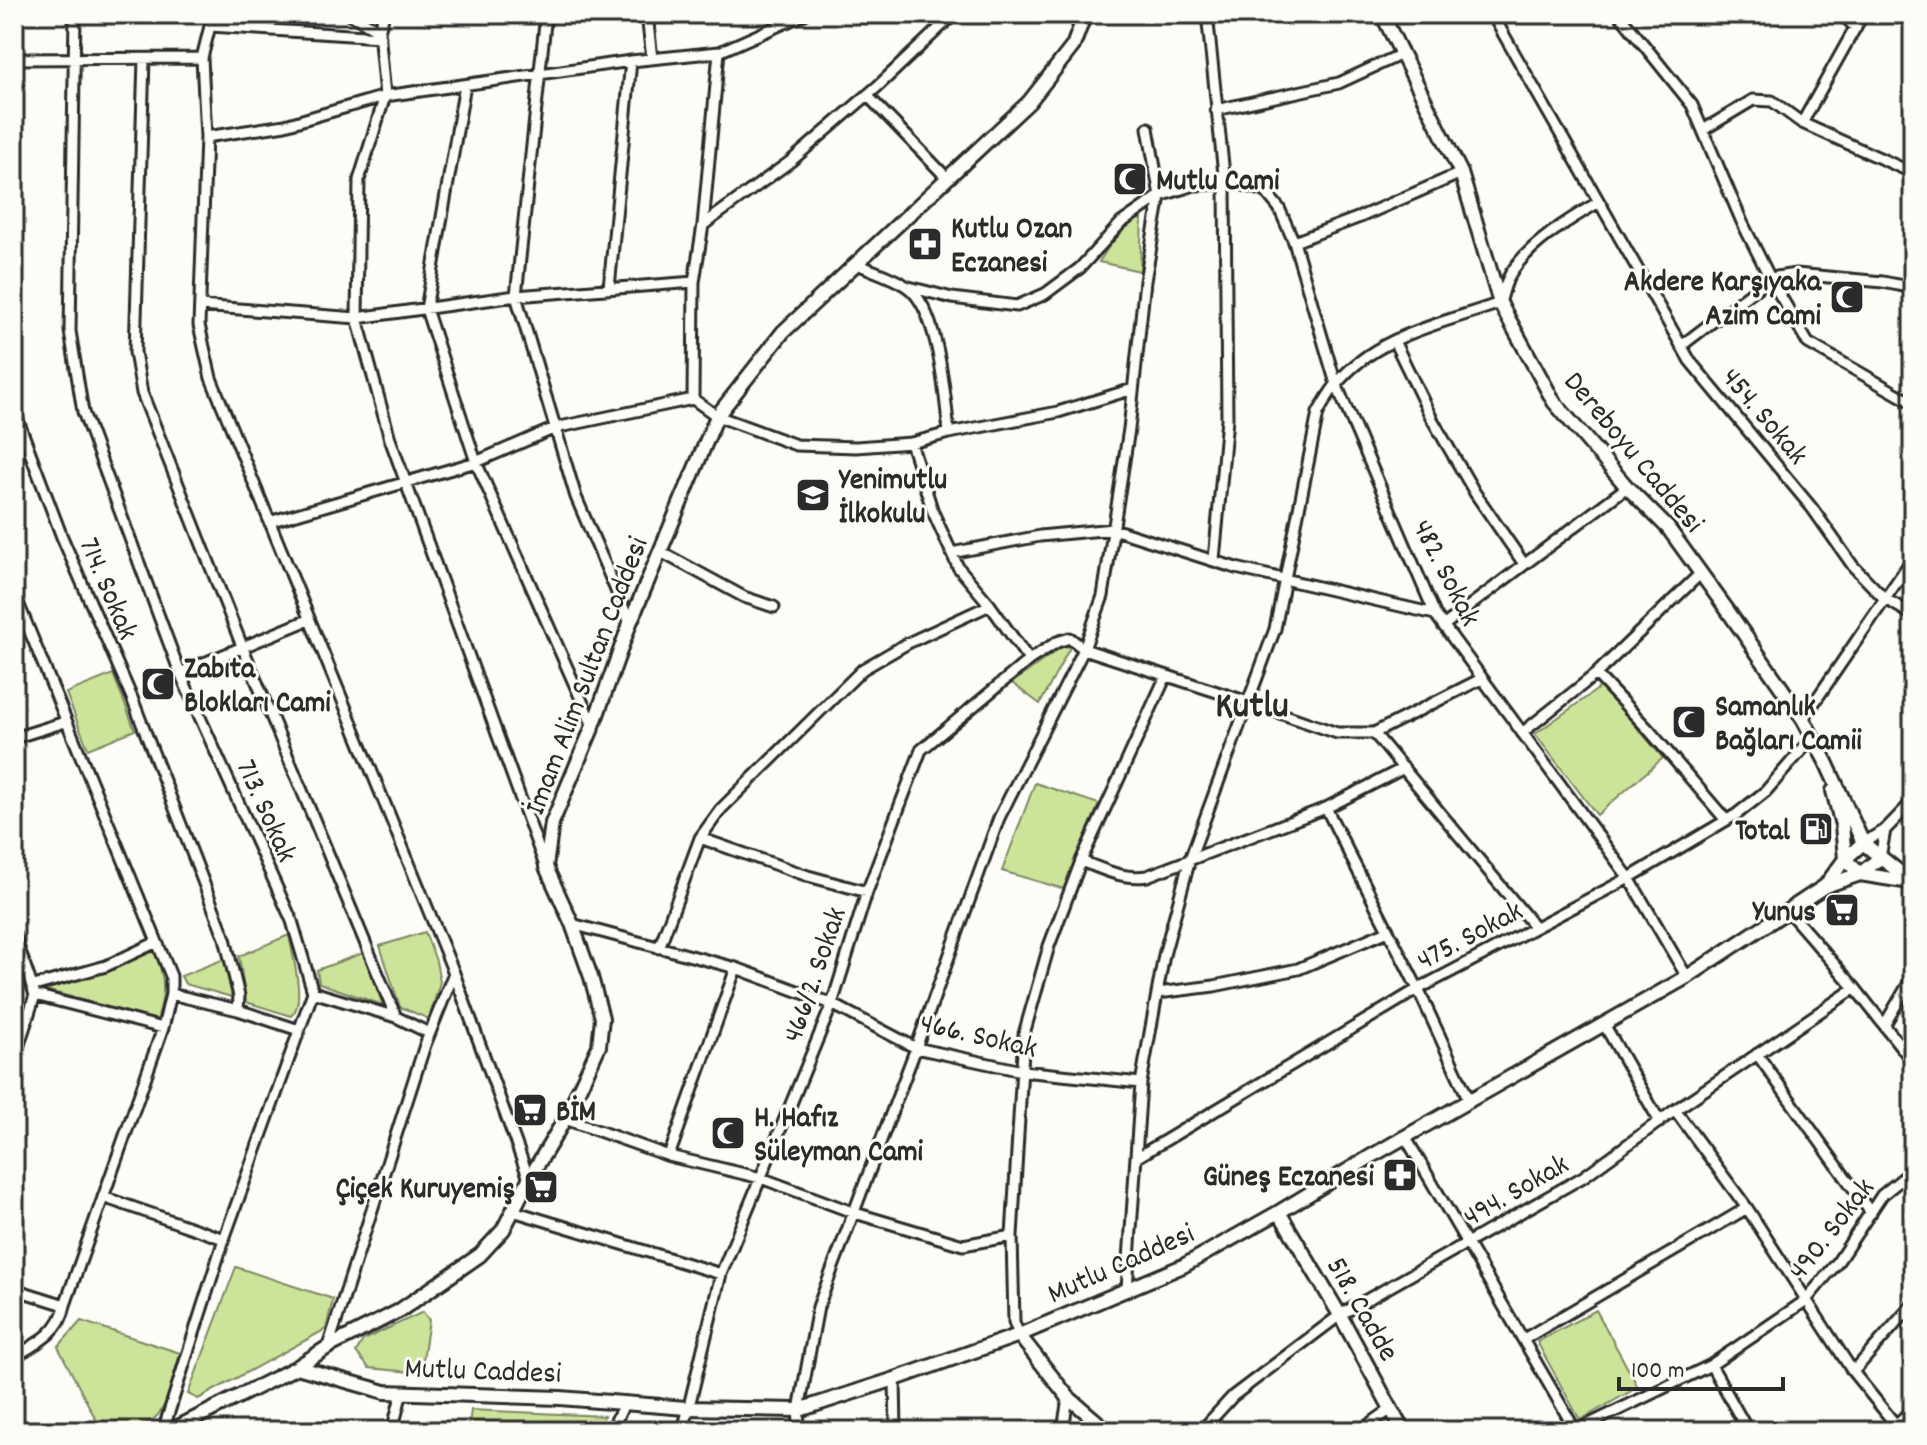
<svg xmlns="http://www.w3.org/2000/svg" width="1927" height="1445" font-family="Dekko,sans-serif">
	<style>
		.green { fill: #cce49a; stroke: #7c8862; stroke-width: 2 }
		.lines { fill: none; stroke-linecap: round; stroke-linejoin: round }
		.street-casing { stroke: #2b2b2b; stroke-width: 15 }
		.secondary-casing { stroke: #2b2b2b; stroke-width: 18 }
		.street { stroke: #fdfcf7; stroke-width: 9 }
		.secondary { stroke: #fdfcf7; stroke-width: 12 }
		.labels { text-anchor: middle; stroke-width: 6; stroke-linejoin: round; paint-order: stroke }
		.poi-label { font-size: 30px; font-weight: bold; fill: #2b2b2b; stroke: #fdfcf7; text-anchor: start }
		.street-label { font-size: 30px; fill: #2b2b2b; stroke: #fdfcf7 }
		.district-label { font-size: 38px; font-weight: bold; fill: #2b2b2b; stroke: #fdfcf7 }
	</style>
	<rect width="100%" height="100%" fill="#fdfcf7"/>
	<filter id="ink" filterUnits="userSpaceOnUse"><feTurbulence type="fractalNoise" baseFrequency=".0125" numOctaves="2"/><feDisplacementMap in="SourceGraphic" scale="16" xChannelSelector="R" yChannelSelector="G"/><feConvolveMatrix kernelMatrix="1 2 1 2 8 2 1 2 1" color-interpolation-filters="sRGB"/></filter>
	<g filter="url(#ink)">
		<!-- green -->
		<path class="green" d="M1142 218 1140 271 1099 262C1110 245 1122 224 1142 218Z
			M1063 646 1070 647 1040 704 1012 683Z
			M113 674 135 730 88 749 66 693Z
			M1602 686 1663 758 1597 815 1535 734Z
			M1035 783 1099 804 1064 889 1002 871Z
			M425 932 436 961 440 982 429 1019 400 1007 380 946Z
			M289 935C292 954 307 1004 291 1016L246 1002 239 956Z
			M155 951C165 980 166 990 157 1020L49 991 48 985 103 970Z
			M363 953 383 1005 319 983 317 970Z
			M224 959 232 997 185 984 181 976Z
			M236 1267 333 1299 326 1329 198 1399 188 1394Z
			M1596 1310 1638 1387 1580 1420 1537 1342Z
			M423 1312 429 1320 421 1373 369 1368 356 1352 363 1340Z
			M81 1321 180 1353C164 1408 168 1431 102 1431L58 1347Z
			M471 1410 604 1416 597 1431H468Z"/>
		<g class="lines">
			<!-- street casing -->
			<g class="street-casing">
				<path id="street" d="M75 14 70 331 83 412 180 673 292 921 313 992 224 1239 163 1431
					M350 14 379 31
					M384 14 379 31 385 96 359 180 357 318 390 439 545 866
					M546 14 516 296 576 497 630 623
					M647 14 652 59
					M1207 14 1225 184 1227 419 1214 560
					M1492 14 1690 361 1812 508 1853 566 1884 598 1913 615
					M1619 14 1692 105 1742 222 1770 278 1808 343 1913 403
					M1842 14 1856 28
					M1863 14 1802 123 1913 173
					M202 58 210 26 380 37
					M14 59 202 58 206 137 199 325 211 378 454 973 529 1179
					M144 59 135 352 142 393 242 646 396 1017
					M465 85 426 309 476 462 593 726
					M867 95 947 178
					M1216 110 1339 83 1402 54
					M1703 130 1753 100 1772 101 1802 123
					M206 137 285 125 385 96 631 61 719 52 805 14
					M703 225 791 161 878 86 954 14
					M1294 242 1360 217 1461 173
					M855 263C872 271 891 276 906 286 939 307 945 397 949 433
					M909 287 952 298 1017 306 1045 294 1080 268 1121 223 1160 196 1194 185 1225 184 1236 183 1265 191 1279 208 1294 242 1336 384 1435 614 1629 878 1687 977
					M609 288 631 61
					M200 306 357 318 516 296 694 282
					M1394 341 1432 419 1475 493 1524 564
					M1681 346 1770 278 1796 274 1883 282 1913 288
					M693 399 694 282 703 225 719 52
					M14 410 62 537 132 698 225 938 239 996 238 1010
					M911 443 933 512 958 567 990 605 1029 660
					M269 522 476 462 555 428 693 399 717 416 796 445 856 447 911 443 949 433 1058 412 1133 389
					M661 552 744 597 774 607
					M951 553 1040 536 1113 529 1236 568 1435 614
					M14 593 171 976V994L163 1028 65 1305C61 1332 36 1344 14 1357
					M1443 626 1627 487
					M180 673 308 620
					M1596 674 1648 729 1725 819
					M1803 719 1913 558
					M1374 733 1534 926
					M1522 733 1596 674 1701 573
					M14 738 65 722
					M1326 808 1418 989 1470 1102
					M700 838 808 876 867 892
					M1863 843 1885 830 1913 801
					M1880 858 1885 830
					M1081 861C1103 869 1123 880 1147 876L1326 808 1404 768
					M1788 911 1855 988 1913 1062
					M572 924 736 968 832 1004 916 1048 1022 1071 1141 1083 1127 1289
					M14 934 35 995 14 1060
					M659 948 700 838 721 809 863 669 908 643 990 605
					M34 986 106 966 157 942
					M313 992 396 1017 429 1033
					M1158 993 1214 986 1298 969 1388 931
					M171 994 238 1010 299 1030
					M35 995 163 1028
					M1885 1024 1913 976
					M1605 1026 1660 1122
					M1757 1054 1871 1213
					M1141 1083 1164 955 1190 859 1275 629 1318 413C1323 404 1328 395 1335 386 1373 336 1444 323 1500 303 1503 294 1505 282 1511 273 1529 244 1570 219 1599 202
					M1675 1110 1747 1208 1853 1372 1895 1424
					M565 1119 669 1156 761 1178 855 1213 963 1245 1012 1236
					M1406 1138 1576 1431
					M669 1156 736 968
					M1136 1158 1418 989 1629 878 1737 814 1766 791 1812 738
					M103 1197 224 1239
					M513 1211 721 1274
					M14 1289 65 1305
					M1019 1335 1014 1322 1012 1236 1024 1034 1049 946 1081 861 1166 676
					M1524 1339 1747 1208
					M328 1347 425 1045 454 973
					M1711 1365 1748 1431
					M1853 1372 1913 1304
					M895 1379 896 1431
					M392 1431 402 1392
					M611 1431 625 1402
					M683 1431 721 1274 832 1004 867 892 921 750 1029 660 1057 642 1070 638 1084 649 1248 702 1337 733H1374L1481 679
					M798 1431 799 1410 818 1307 916 1048 999 818 1084 649 1103 596 1129 429 1145 281 1160 196 1148 128
					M1063 1431 1068 1397
					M1201 1431 1233 1396 1340 1315 1583 1177 1675 1110 1855 988
					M1360 1431 1391 1409
					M1575 1431 1711 1365 1805 1301 1837 1263 1882 1195 1913 1170
					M1888 1431 1913 1410"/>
			</g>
			<!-- secondary casing -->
			<g class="secondary-casing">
				<path id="secondary" d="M1382 14 1461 173 1500 303 1554 402 1627 487 1668 528 1728 611 1803 719 1826 762 1863 843 1898 871 1913 879
					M1833 791 1842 825 1845 859 1860 874 1910 882
					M1825 886 1860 874 1880 858
					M1279 1212 1340 1315 1403 1431
					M1019 1335 1068 1397 1108 1431
					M297 1367 385 1392 560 1398 686 1408 799 1410 895 1379 1019 1335 1183 1266 1279 1212 1375 1154 1687 977 1825 886 1845 859 1863 843
					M170 1431 297 1367 328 1347 399 1311 480 1255 503 1230 529 1179 565 1119 599 1046 602 1018 591 977 572 924 546 867 552 823 593 726 630 623 717 416 783 332 1029 102 1073 46 1085 14"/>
			</g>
			<!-- street -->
			<use href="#street" class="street"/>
			<!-- secondary -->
			<use href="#secondary" class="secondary"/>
		</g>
	</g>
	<!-- icons -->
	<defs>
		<g id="mosque-square" transform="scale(1.8)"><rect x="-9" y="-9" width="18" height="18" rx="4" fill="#2b2b2b" stroke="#fdfcf7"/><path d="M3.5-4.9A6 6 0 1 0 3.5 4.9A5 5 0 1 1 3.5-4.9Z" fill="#fff"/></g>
		<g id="pharmacy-square" transform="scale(1.8)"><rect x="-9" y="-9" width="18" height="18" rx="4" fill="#2b2b2b" stroke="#fdfcf7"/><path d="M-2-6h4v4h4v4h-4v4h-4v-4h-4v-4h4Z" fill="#fff"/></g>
		<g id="school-square" transform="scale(1.8)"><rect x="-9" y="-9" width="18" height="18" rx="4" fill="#2b2b2b" stroke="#fdfcf7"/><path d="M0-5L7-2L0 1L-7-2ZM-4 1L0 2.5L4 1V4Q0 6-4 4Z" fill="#fff"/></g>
		<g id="fuel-square" transform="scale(1.8)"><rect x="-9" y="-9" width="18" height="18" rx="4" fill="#2b2b2b" stroke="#fdfcf7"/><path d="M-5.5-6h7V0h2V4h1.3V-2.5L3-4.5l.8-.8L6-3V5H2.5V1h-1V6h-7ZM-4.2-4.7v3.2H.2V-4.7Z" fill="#fff"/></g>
		<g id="supermarket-square" transform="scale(1.8)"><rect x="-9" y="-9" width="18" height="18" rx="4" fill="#2b2b2b" stroke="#fdfcf7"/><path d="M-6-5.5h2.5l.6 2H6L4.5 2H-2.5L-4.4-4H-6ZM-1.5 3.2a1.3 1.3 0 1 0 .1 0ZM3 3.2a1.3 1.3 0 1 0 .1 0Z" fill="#fff"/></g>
	</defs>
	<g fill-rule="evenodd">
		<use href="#mosque-square" x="1130" y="179"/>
		<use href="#pharmacy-square" x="925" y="244"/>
		<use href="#mosque-square" x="1847" y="297"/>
		<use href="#school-square" x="813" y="495"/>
		<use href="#mosque-square" x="158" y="684"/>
		<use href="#mosque-square" x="1689" y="722"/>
		<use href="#fuel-square" x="1816" y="829"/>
		<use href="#supermarket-square" x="1842" y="910"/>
		<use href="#supermarket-square" x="530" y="1110"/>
		<use href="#mosque-square" x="728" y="1133"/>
		<use href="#pharmacy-square" x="1400" y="1175"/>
		<use href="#supermarket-square" x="541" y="1187"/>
	</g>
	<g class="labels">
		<!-- poi labels -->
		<g class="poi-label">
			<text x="1156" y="189">Mutlu Cami</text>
			<text x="951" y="237">Kutlu Ozan<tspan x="951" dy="34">Eczanesi</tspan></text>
			<text x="1821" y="290" text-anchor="end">Akdere Karşıyaka<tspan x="1821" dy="34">Azim Cami</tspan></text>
			<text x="839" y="488">Yenimutlu<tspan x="839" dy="34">İlkokulu</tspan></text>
			<text x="184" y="677">Zabıta<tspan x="184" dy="34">Blokları Cami</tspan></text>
			<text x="1715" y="715">Samanlık<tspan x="1715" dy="34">Bağları Camii</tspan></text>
			<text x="1790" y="839" text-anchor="end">Total</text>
			<text x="1816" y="920" text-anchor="end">Yunus</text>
			<text x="556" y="1120">BİM</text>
			<text x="754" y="1126">H. Hafız<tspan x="754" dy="34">Süleyman Cami</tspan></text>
			<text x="1374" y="1185" text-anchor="end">Güneş Eczanesi</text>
			<text x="515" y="1197" text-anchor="end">Çiçek Kuruyemiş</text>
		</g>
		<!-- street labels -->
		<g class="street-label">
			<text transform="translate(1766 415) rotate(50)" y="10">454. Sokak</text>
			<text transform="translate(1635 451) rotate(50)" y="10">Dereboyu Caddesi</text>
			<text transform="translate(1448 572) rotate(63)" y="10">482. Sokak</text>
			<text transform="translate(110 588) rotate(67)" y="10">714. Sokak</text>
			<text transform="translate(585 675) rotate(-69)" y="10">İmam Alim Sultan Caddesi</text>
			<text transform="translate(268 810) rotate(66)" y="10">713. Sokak</text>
			<text transform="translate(1469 934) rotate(-28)" y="10">475. Sokak</text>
			<text transform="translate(813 974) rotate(-71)" y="10">466/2. Sokak</text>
			<text transform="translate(979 1034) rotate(13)" y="10">466. Sokak</text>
			<text transform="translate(1515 1189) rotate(-30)" y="10">494. Sokak</text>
			<text transform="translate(1830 1228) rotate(-52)" y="10">490. Sokak</text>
			<text transform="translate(1120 1262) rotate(-24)" y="10">Mutlu Caddesi</text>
			<text transform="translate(1364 1308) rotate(60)" y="10">518. Cadde</text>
			<text transform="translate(483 1369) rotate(2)" y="10">Mutlu Caddesi</text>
		</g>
		<!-- district labels -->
		<g class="district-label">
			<text x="1252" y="716">Kutlu</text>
		</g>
	</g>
	<!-- margin -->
	<rect width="1927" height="1445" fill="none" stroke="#fdfcf7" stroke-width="48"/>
	<rect x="24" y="24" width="1879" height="1397" fill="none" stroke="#2b2b2b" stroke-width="3" filter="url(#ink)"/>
	<!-- scale -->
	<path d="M1619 1377v12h164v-12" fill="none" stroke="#2b2b2b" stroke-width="4"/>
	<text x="1631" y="1377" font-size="24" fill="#2b2b2b" stroke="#fdfcf7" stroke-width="6" paint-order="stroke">100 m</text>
</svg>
